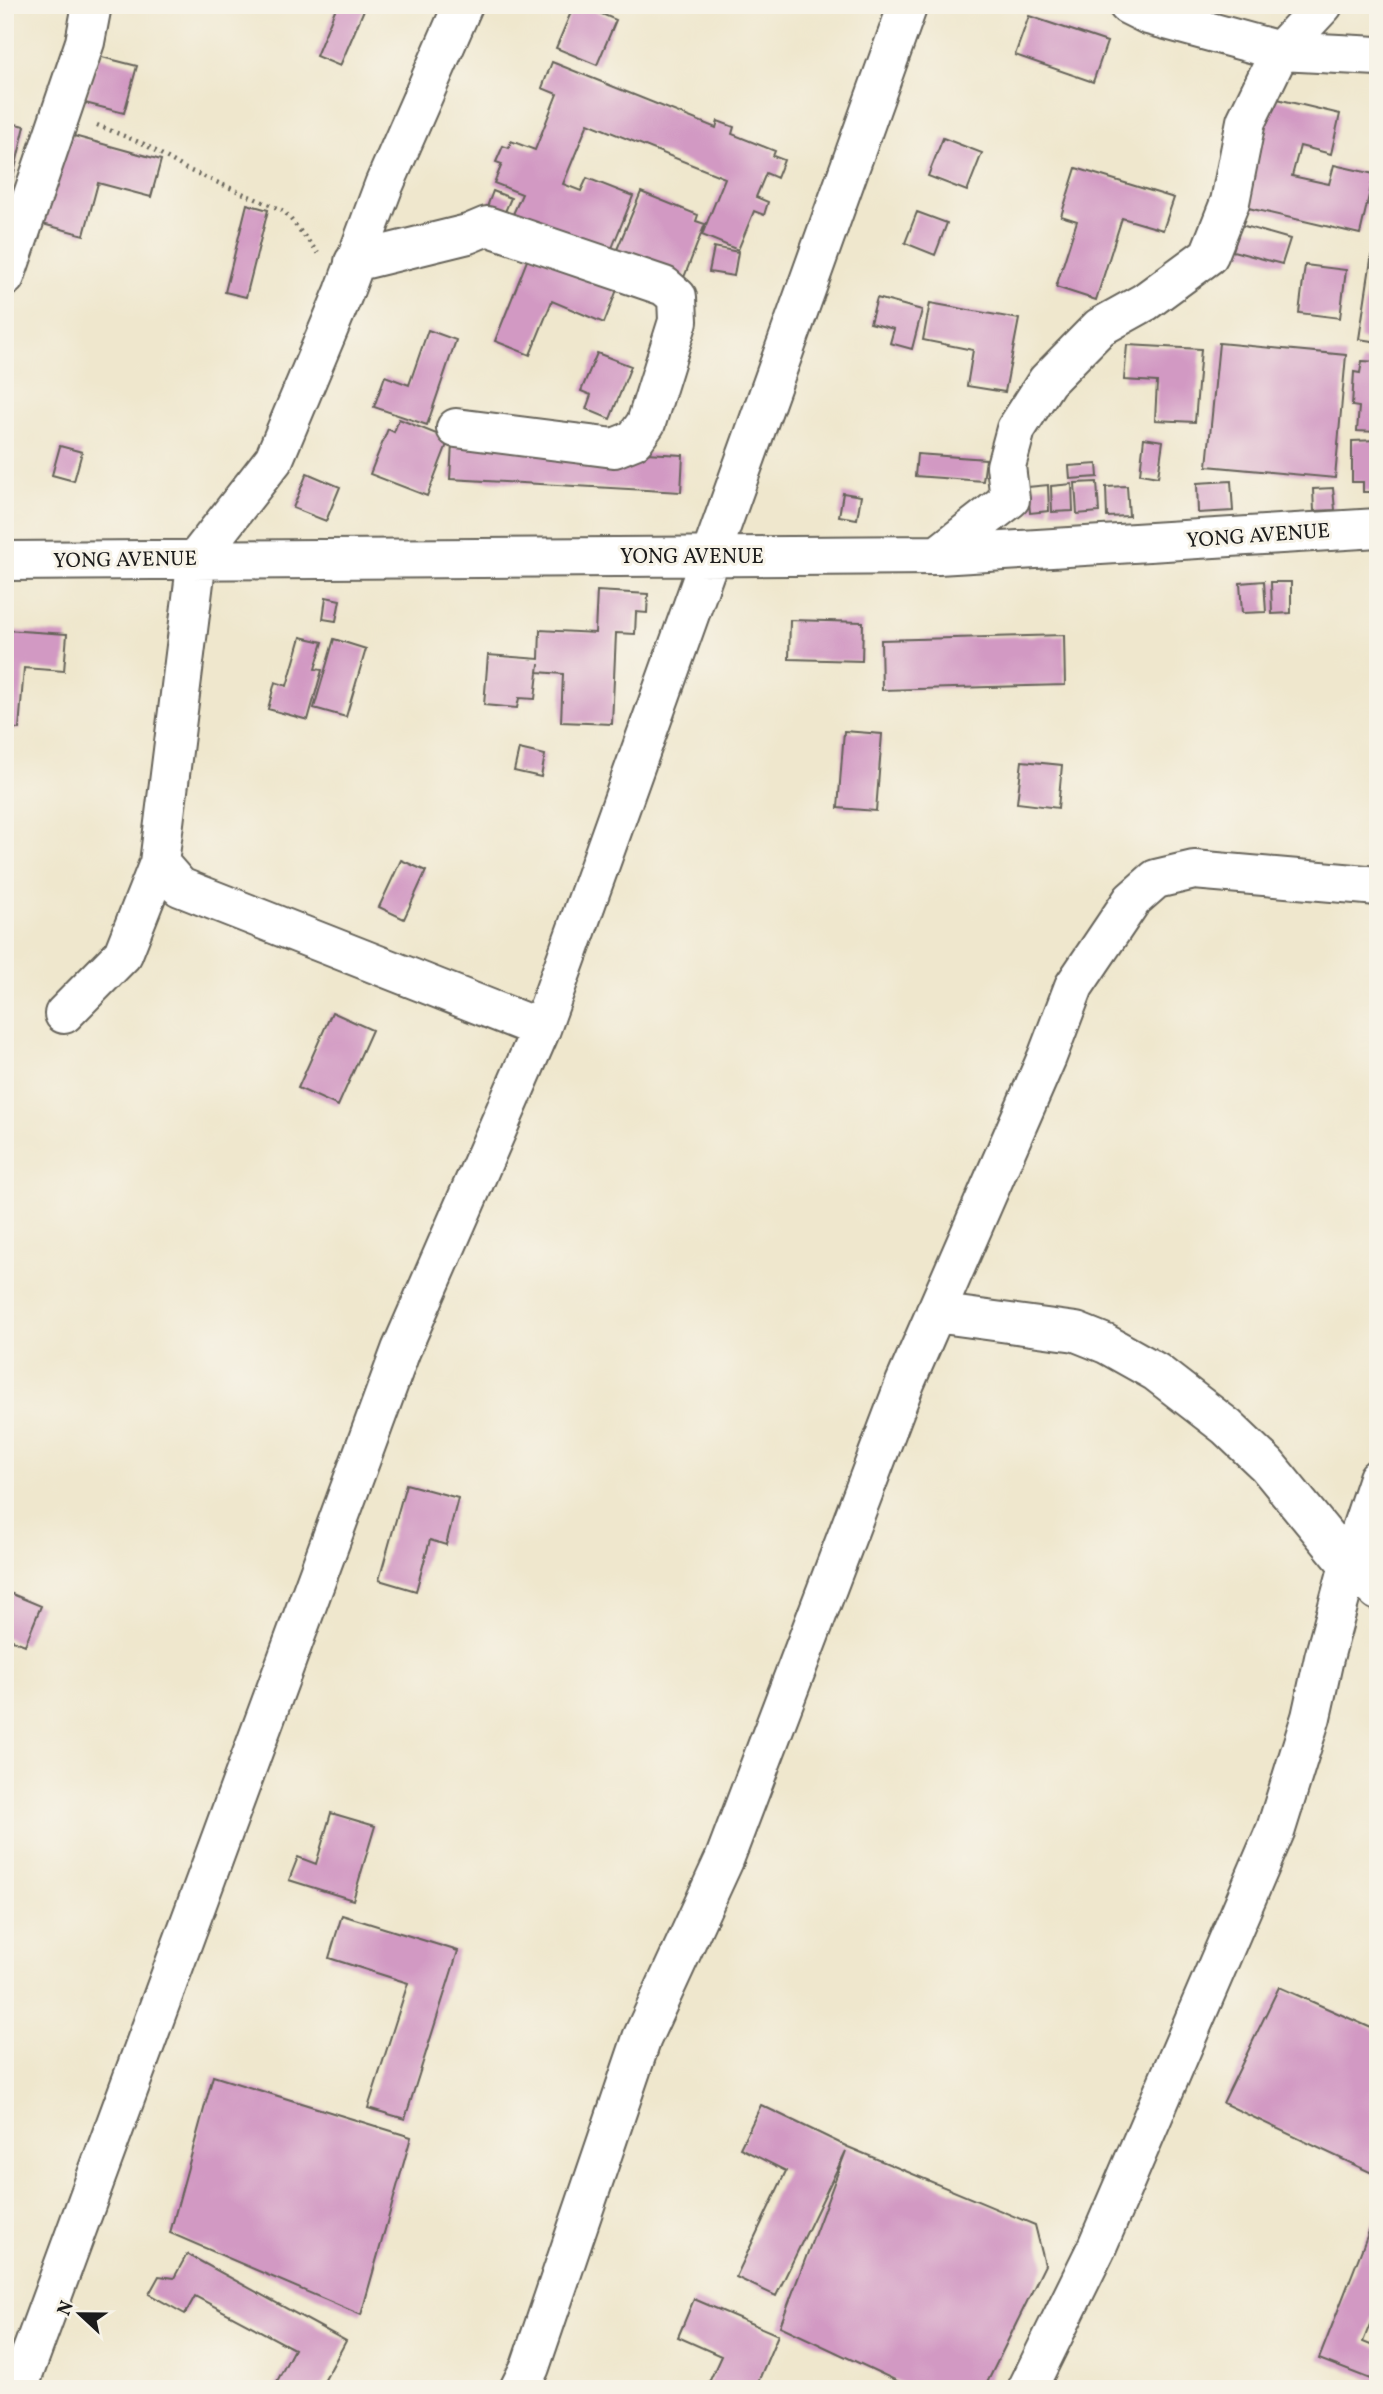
<svg xmlns="http://www.w3.org/2000/svg" width="1383" height="2394" font-family="Vollkorn,serif">
	<style>
		.building { fill: #d299c3 }
		.lines { fill: none; stroke-linecap: round; stroke-linejoin: round }
		.minor-casing { stroke: #66635a; stroke-width: 42 }
		.path { stroke: #66635a; stroke-width: 4.5; stroke-dasharray: 2 5; stroke-linecap: butt }
		.minor { stroke: #fff; stroke-width: 38 }
		.labels { text-anchor: middle; stroke-width: 6; stroke-linejoin: round; paint-order: stroke }
		.street-label { font-size: 21px; fill: #1c1c1c; stroke: #f7f3e8 }
	</style>
	<rect width="100%" height="100%" fill="#f7f3e8"/>
	<filter id="ink" filterUnits="userSpaceOnUse"><feTurbulence type="fractalNoise" baseFrequency=".0143" numOctaves="2"/><feDisplacementMap in="SourceGraphic" scale="14" xChannelSelector="R" yChannelSelector="G"/><feConvolveMatrix kernelMatrix="1 2 1 2 8 2 1 2 1" color-interpolation-filters="sRGB"/></filter>
	<filter id="wash" filterUnits="userSpaceOnUse"><feTurbulence type="fractalNoise" baseFrequency=".00686" numOctaves="4" result="noise"/><feDisplacementMap in="SourceGraphic" scale="28" xChannelSelector="R" yChannelSelector="G"/><feGaussianBlur stdDeviation="1.57" result="paint"/><feColorMatrix in="noise" values="0 0 0 0 0 0 0 0 0 0 0 0 0 0 0 0 0 1.4 0 .05"/><feComposite in="paint" operator="in"/></filter>
	<g filter="url(#wash)">
		<rect width="100%" height="100%" fill="#efe7cd"/>
		<g id="blocks">
			<!-- building -->
			<path class="building" d="M337 5H366L340 66 316 56Z
				M574 5H581L616 20 597 65 556 48Z
				M1029 16 1107 42 1093 82 1015 55Z
				M98 56 137 66 124 113 85 103Z
				M552 62 716 128 718 121 734 127 732 134 775 151 773 156 784 160 777 178 766 173 756 197 768 202 764 215 754 211 738 250 702 235 725 178 588 123 563 184 581 191 587 178 633 196 610 253 513 214 522 194 494 183 502 164 496 162 503 146 509 148 511 141 535 150 557 94 542 88Z
				M1269 97 1340 114 1331 154 1300 146 1292 176 1329 184 1334 165 1374 174 1360 234 1244 207Z
				M5 122 25 126 6 207H5Z
				M63 133 161 160 151 197 98 183 84 235 39 223Z
				M943 138 982 153 967 191 928 176Z
				M1076 168 1174 198 1163 230 1122 218 1096 300 1056 287 1077 221 1061 216Z
				M493 191 511 198 504 214 487 207Z
				M641 192 698 215 696 221 705 224 681 285 613 259Z
				M247 204 268 210 246 297 225 292Z
				M917 212 947 223 935 255 905 243Z
				M1241 225 1290 239 1282 264 1233 251Z
				M714 247 738 252 734 276 709 272Z
				M530 253 618 287 604 323 552 301 530 355 495 341Z
				M1372 253 1378 254V342L1359 339Z
				M1305 265 1346 270 1340 318 1299 313Z
				M877 298 922 310 912 349 890 343 894 329 870 323Z
				M930 303 1019 319 1005 392 967 386 973 350 923 340Z
				M428 330 456 340 427 425 374 407 385 376 409 385Z
				M1219 343 1346 355 1335 478 1207 466Z
				M1127 345 1201 349 1195 422 1155 420 1157 382 1124 380Z
				M597 353 631 366 610 419 586 409 591 395 581 391Z
				M1362 361 1378 362V432L1357 431 1359 407 1352 406 1354 372 1360 373Z
				M399 419 449 439 427 496 370 474 388 429 394 432Z
				M1144 438 1163 441 1158 477 1140 474Z
				M1378 440V492H1363V482H1352V441Z
				M452 443 683 455 681 492 450 479Z
				M60 446 82 452 74 481 52 475Z
				M917 454 986 459 983 481 915 476Z
				M1097 464 1098 477 1070 479 1069 466Z
				M307 473 340 487 326 521 293 508Z
				M1231 481 1233 511 1198 513 1197 483Z
				M1097 482 1099 512 1077 514 1075 483Z
				M1072 484 1073 511 1052 512 1051 486Z
				M1048 485 1049 511 1030 513 1028 487Z
				M1127 486 1129 516 1107 517 1106 487Z
				M1333 488 1335 510 1314 511 1313 489Z
				M843 493 861 496 857 519 839 516Z
				M1264 581 1266 612 1242 613 1240 583Z
				M1271 582H1291V613L1272 614Z
				M597 591 648 594 647 613 636 612 635 634 616 633 612 724 561 722 563 674 538 672 539 664 535 699 519 698 517 708 484 705 488 655 539 659 540 630 595 633Z
				M326 597 340 600 336 621 323 619Z
				M790 620 863 622 862 661 789 659Z
				M5 630 67 634 64 671 24 668 19 729 5 728Z
				M1064 635 1065 685 882 690 881 640Z
				M301 637 323 642 315 669 322 670 308 720 268 709 275 682 287 686Z
				M334 639 366 649 346 717 314 708Z
				M844 731 882 734 876 811 838 808Z
				M519 749 545 755 541 777 514 771Z
				M1022 761 1062 765 1058 808 1017 803Z
				M401 860 426 871 404 919 379 907Z
				M332 1012 372 1030 338 1106 298 1088Z
				M406 1484 458 1498 446 1545 430 1540 416 1591 379 1580Z
				M5 1591 41 1606 25 1645 5 1637Z
				M331 1813 375 1826 353 1900 289 1880 298 1857 316 1864Z
				M342 1915 458 1951 405 2119 368 2108 408 1983 329 1958Z
				M1279 1987 1378 2031V2167L1374 2174 1223 2103Z
				M213 2076 411 2137 361 2315 170 2233Z
				M761 2105 848 2147 1035 2225 1045 2265 984 2389H914L780 2326 846 2151 776 2296 736 2277 786 2171 740 2148Z
				M1378 2208V2304L1363 2342 1378 2348V2382L1319 2359Z
				M187 2254 346 2341 320 2389H273L294 2349 195 2296 185 2314 149 2294 159 2276 174 2278Z
				M694 2299 778 2335 755 2389H706L721 2356 678 2337Z"/>
		</g>
	</g>
	<g filter="url(#ink)">
		<use href="#blocks" fill-opacity="0" stroke="#66635a" stroke-width="2"/>
		<g class="lines">
			<!-- minor casing -->
			<g class="minor-casing">
				<path id="minor" d="M463 5 384 185 344 292 274 459 197 558 159 863 180 887 541 1029
					M1128 5 1148 15 1280 51 1378 56
					M354 262 468 234 487 226 664 286 677 297 678 321 646 423 634 440 614 448 456 428
					M5 277 85 42 92 5
					M938 555 1010 499 1006 466 1016 429 1047 381 1100 327 1145 302 1209 255 1230 202 1246 121 1280 51 1323 5
					M5 561 938 555 1378 528
					M64 1014 123 954 159 863
					M935 1313 1076 1332 1106 1344 1156 1372 1227 1427 1267 1465 1349 1565 1378 1591
					M18 2389 401 1350 541 1029 908 5
					M519 2389 530 2367 642 2038 724 1860 905 1383 1047 1057 1074 986 1132 900 1156 879 1194 870 1378 886
					M1027 2389 1096 2249 1276 1829 1311 1717 1324 1658 1349 1565 1378 1478"/>
			</g>
			<!-- path -->
			<path class="path" d="M97 125 144 144 186 169 284 211 318 253"/>
			<!-- minor -->
			<use href="#minor" class="minor"/>
		</g>
	</g>
	<g class="labels">
		<!-- street labels -->
		<g class="street-label">
			<text transform="translate(1258 535) rotate(-4)" y="7">YONG AVENUE</text>
			<text x="692" y="563">YONG AVENUE</text>
			<text transform="translate(125 559) rotate(-1)" y="7">YONG AVENUE</text>
		</g>
	</g>
	<!-- margin -->
	<rect width="1383" height="2394" fill="none" stroke="#f7f3e8" stroke-width="28"/>
	<!-- north arrow -->
	<g transform="translate(80 2314) rotate(292)" stroke="#f7f3e8" stroke-width="5" paint-order="stroke">
	<path d="M0-5L12 26L0 18L-12 26Z" fill="#1c1c1c"/>
	<text y="-10" font-size="19" font-weight="bold" text-anchor="middle" fill="#1c1c1c">N</text>
	</g>
</svg>
